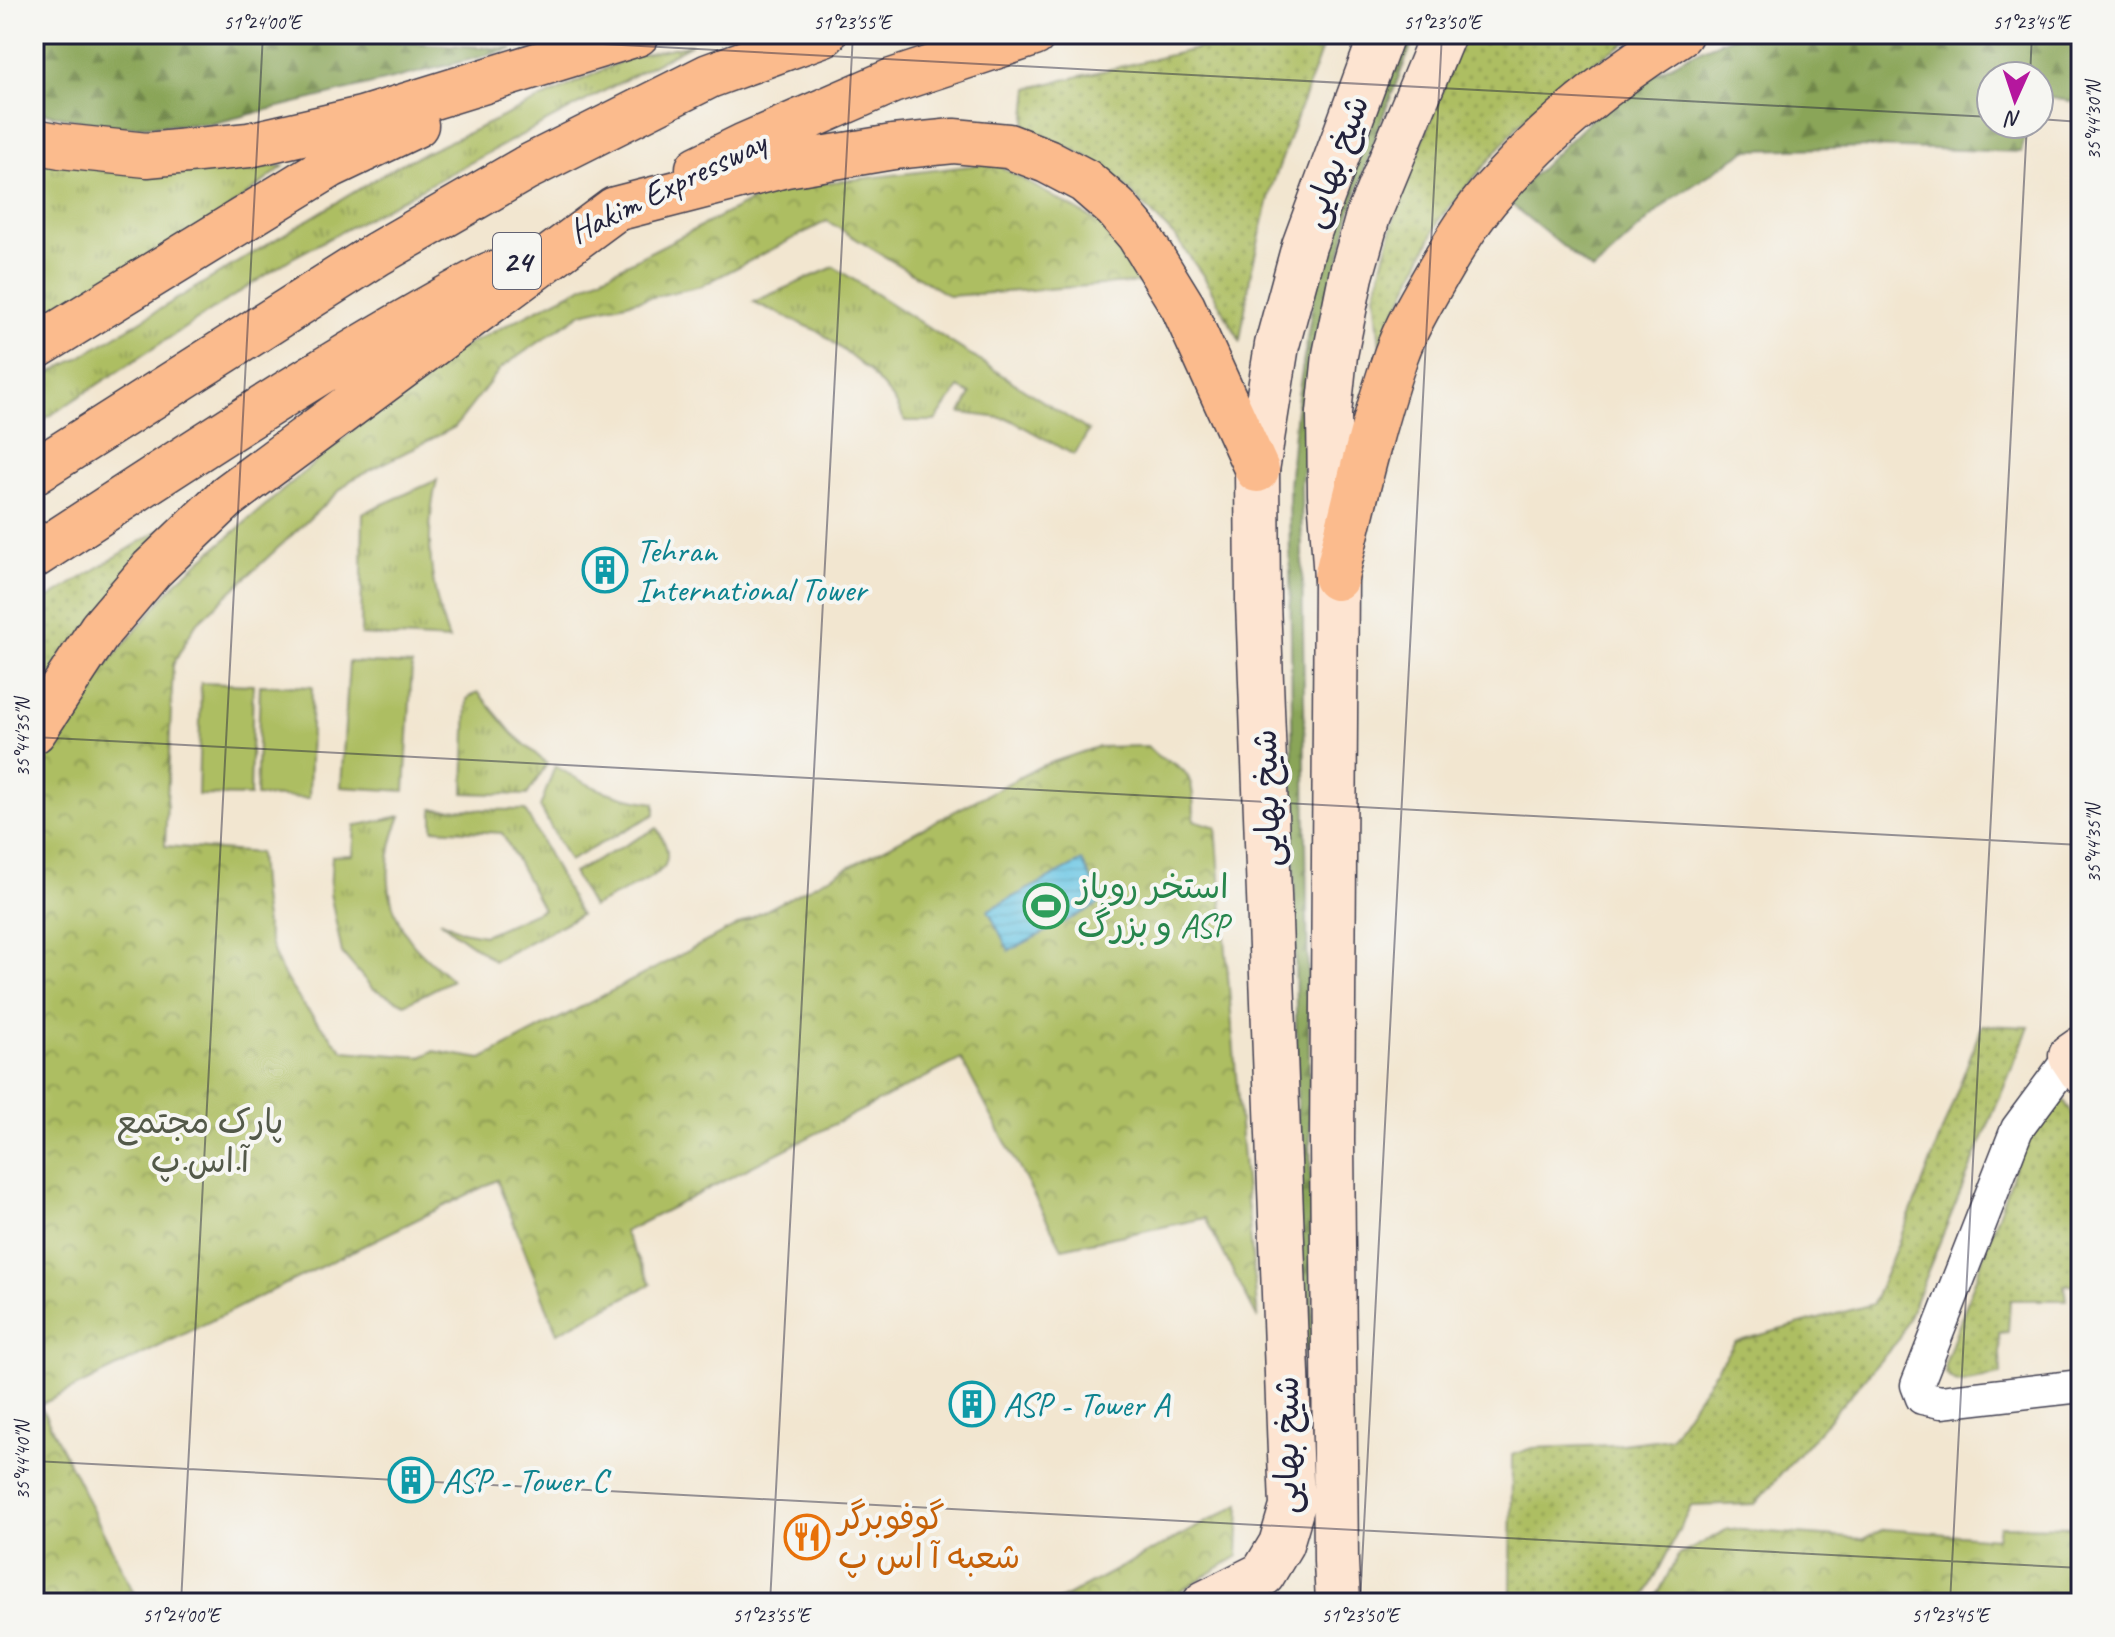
<svg xmlns="http://www.w3.org/2000/svg" width="2115" height="1637" font-family="Caveat,'Playpen Sans Arabic',sans-serif">
	<style>
		.grass { fill: url(#grass-tufts); stroke: #68704e; stroke-width: 2 }
		.forest { fill: url(#forest-firs); stroke: #56644a; stroke-width: 2 }
		.park { fill: url(#park-crowns); stroke: #68704e; stroke-width: 2 }
		.garden { fill: url(#garden-dots); stroke: #68704e; stroke-width: 2 }
		.pitch { fill: #adbe62; stroke: #68704e; stroke-width: 2 }
		.water { fill: url(#water-rules); stroke: #447490; stroke-width: 2 }
		.lines { fill: none; stroke-linecap: round; stroke-linejoin: round }
		.street-casing { stroke: #413f51; stroke-width: 35 }
		.secondary-casing { stroke: #413f51; stroke-width: 47 }
		.highway-casing { stroke: #413f51; stroke-width: 47 }
		.street { stroke: #fff; stroke-width: 32 }
		.secondary { stroke: #fde4d1; stroke-width: 44 }
		.highway { stroke: #fbbb8d; stroke-width: 44 }
		.ticks { fill: none; stroke: #22223b; stroke-width: 2; stroke-opacity: 0.45 }
		.labels { text-anchor: middle; stroke-width: 8; stroke-linejoin: round; paint-order: stroke }
		.shield { fill: #f6f6f2; stroke: #626272; stroke-width: 2 }
		.shield-label { font-size: 32px; font-weight: bold; fill: #22223b }
		.street-label { font-size: 34px; fill: #22223b; stroke: #f6f6f2 }
		.culture-label { font-size: 34px; fill: #0d838f; stroke: #f6f6f2; text-anchor: start }
		.leisure-label { font-size: 34px; fill: #27864d; stroke: #f6f6f2; text-anchor: start }
		.park-label { font-size: 34px; fill: #535949; stroke: #f6f6f2 }
		.food-label { font-size: 34px; fill: #c56008; stroke: #f6f6f2; text-anchor: start }
		.neatline { fill: none; stroke: #22223b; stroke-width: 3 }
		.ticks-label { font-size: 20px; text-anchor: middle; fill: #22223b }
	</style>
	<defs>
		<pattern id="grass-tufts" width="24" height="20" patternUnits="userSpaceOnUse" patternTransform="scale(2)"><rect width="24" height="20" fill="#adbe62"/><path d="M3 7l-1-3M5 7V3M7 7l1-3M15 17l-1-3M17 17v-4M19 17l1-3" fill="none" stroke="#8c9a52"/></pattern>
		<pattern id="forest-firs" width="22" height="20" patternUnits="userSpaceOnUse" patternTransform="scale(2)"><rect width="22" height="20" fill="#8aa558"/><path d="M5 1l3.5 6h-7zM16 11l3.5 6h-7z" fill="#70864a"/></pattern>
		<pattern id="park-crowns" width="20" height="18" patternUnits="userSpaceOnUse" patternTransform="scale(2)"><rect width="20" height="18" fill="#adbe62"/><path d="M2 6a3 3 0 1 1 6 0M12 15a3 3 0 1 1 6 0" fill="none" stroke="#8c9a52"/></pattern>
		<pattern id="garden-dots" width="8" height="8" patternUnits="userSpaceOnUse" patternTransform="scale(2)"><rect width="8" height="8" fill="#adbe62"/><path d="M2 2h.1M6 6h.1" fill="none" stroke="#8c9a52" stroke-width="1.8" stroke-linecap="round"/></pattern>
		<pattern id="water-rules" width="6" height="5" patternUnits="userSpaceOnUse" patternTransform="scale(2)"><rect width="6" height="5" fill="#66c5e4"/><path d="M0 2.5h6" fill="none" stroke="#58a9c4"/></pattern>
	</defs>
	<rect width="100%" height="100%" fill="#f6f6f2"/>
	<filter id="ink" filterUnits="userSpaceOnUse"><feTurbulence type="fractalNoise" baseFrequency=".0125" numOctaves="2"/><feDisplacementMap in="SourceGraphic" scale="16" xChannelSelector="R" yChannelSelector="G"/><feConvolveMatrix kernelMatrix="1 2 1 2 8 2 1 2 1" color-interpolation-filters="sRGB"/></filter>
	<filter id="wash" filterUnits="userSpaceOnUse"><feTurbulence type="fractalNoise" baseFrequency=".006" numOctaves="4" result="noise"/><feDisplacementMap in="SourceGraphic" scale="32" xChannelSelector="R" yChannelSelector="G"/><feGaussianBlur stdDeviation="1.8" result="paint"/><feColorMatrix in="noise" values="0 0 0 0 0 0 0 0 0 0 0 0 0 0 0 0 0 1.4 0 .05"/><feComposite in="paint" operator="in"/></filter>
	<g filter="url(#wash)">
		<rect width="100%" height="100%" fill="#f2e6d0"/>
		<!-- grass -->
		<path class="grass" d="M692 44 292 258 34 426V381L79 358 399 165 633 56Z
			M34 153 91 167 284 166 217 218 34 337Z
			M834 267 1089 431 1074 455 1009 419 961 413 971 394 959 388 935 421H905L895 401 869 371 820 332 753 302Z
			M437 480C424 533 430 588 449 640L361 635 363 513Z
			M478 692 512 733 547 764 527 795 464 793 467 699Z
			M555 766C591 788 613 797 655 803V814L569 861 540 807Z
			M433 809 525 810 580 915 494 961C477 947 456 936 440 920L462 931 484 935 543 909 502 833 433 829Z
			M401 816C383 856 383 905 411 941 422 956 439 968 452 980L405 1004 372 988 342 953 330 893 332 856 353 855 355 826Z
			M657 828C663 839 671 852 665 865 658 878 607 899 592 907L573 873Z"/>
		<!-- forest -->
		<path class="forest" d="M34 34H270L513 49 211 124 110 127 34 111Z
			M1403 34H1416L1381 121 1349 216 1312 387 1301 485 1314 1410 1300 1318 1289 487 1296 409 1316 282 1329 235Z
			M1739 34H2081V103L2039 96V76H1991V124H2029L2021 152 1872 147 1747 150 1669 201 1593 271 1507 201 1615 96 1693 53Z"/>
		<!-- park -->
		<path class="park" d="M994 163 1103 225 1145 282 949 296 827 221 701 286 582 313 501 368 455 427 351 480 195 625 173 665 165 846 259 853C261 883 262 915 271 945 283 986 315 1020 344 1051L422 1057 433 1051 482 1059 1041 766 1097 747 1147 746C1158 758 1159 757 1173 763 1196 775 1193 797 1194 820L1216 827 1241 1137 1258 1319 1205 1218 1062 1248 961 1059 624 1232 651 1284 557 1333 497 1180 40 1405 139 1603H34V769L81 696 177 581 430 364 774 189Z
			M1240 1504 1238 1556 1161 1603H1054Z
			M1999 1526 2081 1527V1603H2070L2065 1598 2056 1603H1653L1678 1556 1728 1529 1863 1539 1884 1529 1997 1538Z"/>
		<!-- garden -->
		<path class="garden" d="M1260 34H1327L1272 186 1251 272 1240 341 1204 277 1177 239 1124 185 1088 157 1025 127 1029 88Z
			M1464 34H1645L1627 42 1570 77 1521 122 1440 218 1380 347 1375 294 1397 208Z
			M192 510 34 701V607Z
			M1982 1025 2029 1027 1900 1338 1755 1504 1691 1506 1642 1603H1511L1512 1455 1532 1448 1614 1445 1670 1438 1735 1342 1873 1304 1922 1185Z
			M2063 1099 2081 1128V1285H2064L2066 1300H2010L2008 1332 1999 1333 2001 1375 1957 1383 1946 1374 1945 1364 2022 1147Z"/>
		<!-- pitch -->
		<path class="pitch" d="M349 662 412 665 405 791 341 787Z
			M201 683 253 685 250 796 198 795Z
			M260 685 312 687 309 798 256 796Z"/>
		<!-- water -->
		<path class="water" d="M1082 861 1103 902 1009 951 988 910Z"/>
	</g>
	<g filter="url(#ink)">
		<g class="lines">
			<!-- street casing -->
			<g class="street-casing">
				<path id="street" d="M2071 1056 2017 1129 1917 1385 1922 1398 1941 1402 2081 1386"/>
			</g>
			<!-- secondary casing -->
			<g class="secondary-casing">
				<path id="secondary" d="M2081 1049 2071 1056 2081 1071
					M1263 1574 1281 1544 1292 1507 1258 602 1257 470 1277 345 1304 246 1382 34
					M1205 1603 1263 1574
					M1338 1603 1336 1561 1332 1141 1336 578 1330 494 1329 413 1335 355 1351 276 1368 216 1443 34"/>
			</g>
			<!-- highway casing -->
			<g class="highway-casing">
				<path id="highway" d="M34 141 61 146 147 155 249 145 362 119 637 34
					M698 168 743 146 892 81 1034 34
					M34 348 330 166 416 125
					M34 472 377 254 526 168 709 76 824 34
					M34 556C184 459 333 358 491 274
					M1336 578C1354 503 1371 428 1396 355 1406 327 1422 300 1437 274 1454 245 1472 214 1495 189 1548 128 1612 77 1680 34
					M34 731 101 629 152 569 228 496 615 209 786 165 893 147 954 141 1008 146 1047 161 1085 181 1116 208 1138 234 1183 307 1257 470"/>
			</g>
			<!-- street -->
			<use href="#street" class="street"/>
			<!-- secondary -->
			<use href="#secondary" class="secondary"/>
			<!-- highway -->
			<use href="#highway" class="highway"/>
		</g>
	</g>
	<!-- ticks -->
	<path class="ticks" d="M411 34 1991 117M2030 76 2032 34M2039 119 2081 122M34 737 2081 845M34 1461 2081 1568M181 1603 263 34M770 1603 853 34M1360 1603 1442 34M1950 1603 2027 124"/>
	<!-- icons -->
	<defs>
		<g id="building-ring" transform="scale(2.3)"><circle r="9.5" fill="#f6f6f2" stroke="#0f9aa8" stroke-width="1.5"/><path d="M-4-6H4V6H1V3H-1V6H-4ZM-2.5-4.3h1.7v1.8h-1.7ZM.8-4.3h1.7v1.8H.8ZM-2.5-1h1.7V.8h-1.7ZM.8-1h1.7V.8H.8Z" fill="#0f9aa8"/></g>
		<g id="stadium-ring" transform="scale(2.3)"><circle r="9.5" fill="#f6f6f2" stroke="#2e9e5b" stroke-width="1.5"/><path d="M0-5a6.5 5 0 1 0 0 10a6.5 5 0 1 0 0-10ZM-3.5-1.8h7v3.6h-7Z" fill="#2e9e5b"/></g>
		<g id="restaurant-ring" transform="scale(2.3)"><circle r="9.5" fill="#f6f6f2" stroke="#e8710a" stroke-width="1.5"/><path d="M-5-6h1v4h1v-4h1v4h1v-4h1v5L-1.5 .5V6h-2V.5L-5-1ZM5-6V6H3V1.5H1.5Q1.5-4 5-6Z" fill="#e8710a"/></g>
	</defs>
	<g fill-rule="evenodd">
		<use href="#building-ring" x="605" y="570"/>
		<use href="#stadium-ring" x="1046" y="906"/>
		<use href="#building-ring" x="972" y="1404"/>
		<use href="#building-ring" x="411" y="1480"/>
		<use href="#restaurant-ring" x="807" y="1537"/>
	</g>
	<g class="labels">
		<!-- shield labels -->
		<rect class="shield" x="493" y="233" width="48" height="56" rx="6"/>
		<g class="shield-label">
			<text x="517" y="272">24</text>
		</g>
		<!-- street labels -->
		<g class="street-label">
			<text transform="translate(1334 161) rotate(-70)" y="12">شیخ بهایی</text>
			<text transform="translate(667 186) rotate(-26)" y="12">Hakim Expressway</text>
			<text transform="translate(1266 798) rotate(-92)" y="12">شیخ بهایی</text>
			<text transform="translate(1286 1445) rotate(-90)" y="12">شیخ بهایی</text>
		</g>
		<!-- culture labels -->
		<g class="culture-label">
			<text x="636" y="562">Tehran<tspan x="636" dy="39">International Tower</tspan></text>
			<text x="1003" y="1416">ASP - Tower A</text>
			<text x="442" y="1492">ASP - Tower C</text>
		</g>
		<!-- leisure labels -->
		<g class="leisure-label">
			<text x="1077" y="898">استخر روباز<tspan x="1077" dy="39">و بزرگ ASP</tspan></text>
		</g>
		<!-- park labels -->
		<g class="park-label">
			<text x="200" y="1133">پارک مجتمع<tspan x="200" dy="39">آ.اس.پ</tspan></text>
		</g>
		<!-- food labels -->
		<g class="food-label">
			<text x="838" y="1529">گوفوبرگر<tspan x="838" dy="39">شعبه آ اس پ</tspan></text>
		</g>
	</g>
	<!-- margin -->
	<rect width="2115" height="1637" fill="none" stroke="#f6f6f2" stroke-width="88"/>
	<!-- north arrow -->
	<g transform="translate(2015 100) rotate(183)"><circle r="38" fill="#f6f6f2" stroke="#a1a1a9" stroke-width="2"/>
	<path d="M0-6L14 30L0 20L-14 30Z" fill="#b5179e"/>
	<text y="-12" font-size="22" font-weight="bold" text-anchor="middle" fill="#22223b">N</text>
	</g>
	<rect x="44" y="44" width="2027" height="1549" class="neatline"/>
	<g class="ticks-label">
		<text x="262" y="29">51°24'00"E</text>
		<text x="852" y="29">51°23'55"E</text>
		<text x="1442" y="29">51°23'50"E</text>
		<text x="2031" y="29">51°23'45"E</text>
		<text transform="translate(2093 121) rotate(-90)" y="7">35°44'30"N</text>
		<text transform="translate(22 738) rotate(-90)" y="7">35°44'35"N</text>
		<text transform="translate(2093 844) rotate(-90)" y="7">35°44'35"N</text>
		<text transform="translate(22 1461) rotate(-90)" y="7">35°44'40"N</text>
		<text x="181" y="1622">51°24'00"E</text>
		<text x="771" y="1622">51°23'55"E</text>
		<text x="1360" y="1622">51°23'50"E</text>
		<text x="1950" y="1622">51°23'45"E</text>
	</g>
</svg>
